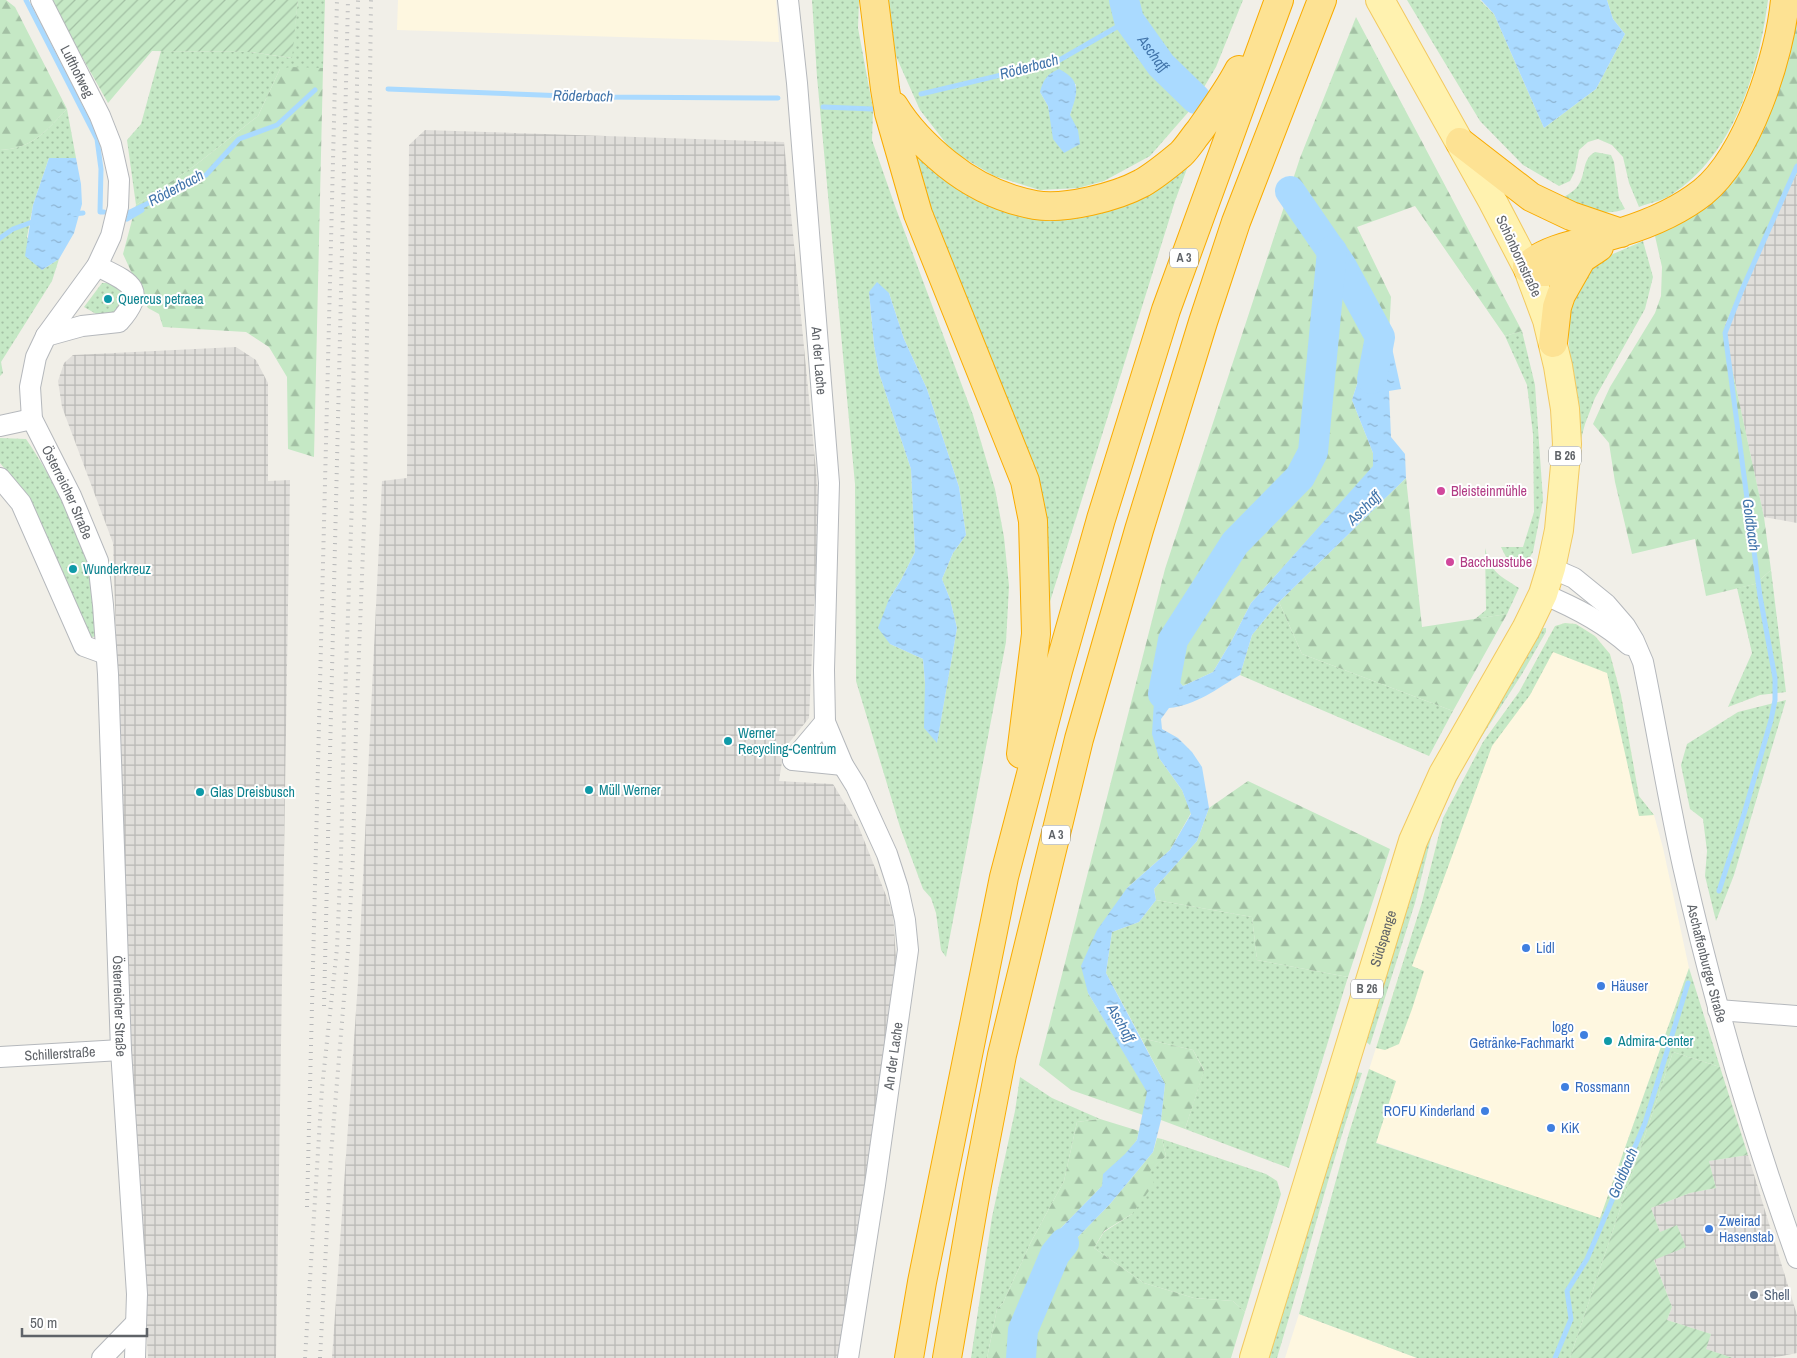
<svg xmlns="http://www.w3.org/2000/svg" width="1797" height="1358" font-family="'Archivo Narrow',sans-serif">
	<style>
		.commercial { fill: #fef7e0 }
		.industrial { fill: url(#industrial-grid) }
		.grass { fill: url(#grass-dots); fill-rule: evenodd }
		.forest { fill: url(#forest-firs) }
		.garden { fill: url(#garden-furrows) }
		.water { fill: url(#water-ripples) }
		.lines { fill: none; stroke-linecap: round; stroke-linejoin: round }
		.stream { stroke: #aadaff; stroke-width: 5 }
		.river { stroke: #aadaff; stroke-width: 30 }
		.minor-casing { stroke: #b5b8bc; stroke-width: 22 }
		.primary-casing { stroke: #f2c960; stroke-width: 30 }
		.motorway-casing { stroke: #f9ab00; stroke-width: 30 }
		.minor { stroke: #fff; stroke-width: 20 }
		.primary { stroke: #fff2af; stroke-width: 28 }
		.motorway { stroke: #fde293; stroke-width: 28 }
		.rail { stroke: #b6b7b8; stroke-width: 4; stroke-dasharray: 1 6; stroke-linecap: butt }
		.culture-dot { fill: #0f9aa8; stroke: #fff; stroke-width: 2 }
		.hotel-dot { fill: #d1479c; stroke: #fff; stroke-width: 2 }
		.shop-dot { fill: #3f7fe0; stroke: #fff; stroke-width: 2 }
		.service-dot { fill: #5c6f8a; stroke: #fff; stroke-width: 2 }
		.labels { text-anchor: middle; stroke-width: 4; stroke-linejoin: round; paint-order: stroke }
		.shield { fill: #fff; stroke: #8f9295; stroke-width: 1 }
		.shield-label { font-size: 12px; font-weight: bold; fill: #5f6368 }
		.street-label { font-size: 14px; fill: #5f6368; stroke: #fff }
		.culture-label { font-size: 14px; fill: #0d838f; stroke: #fff; text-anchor: start }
		.hotel-label { font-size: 14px; fill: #b23c85; stroke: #fff; text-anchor: start }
		.shop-label { font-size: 14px; fill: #366cbe; stroke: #fff; text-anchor: start }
		.service-label { font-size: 14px; fill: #4e5e75; stroke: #fff; text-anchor: start }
		.water-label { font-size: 15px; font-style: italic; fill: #4174aa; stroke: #fff }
	</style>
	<defs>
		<pattern id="industrial-grid" width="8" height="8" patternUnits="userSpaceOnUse" patternTransform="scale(1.25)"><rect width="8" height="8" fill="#e0deda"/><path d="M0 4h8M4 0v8" fill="none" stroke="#b9b8b5"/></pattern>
		<pattern id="grass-dots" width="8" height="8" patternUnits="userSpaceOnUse" patternTransform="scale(1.25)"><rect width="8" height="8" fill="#c5e8c5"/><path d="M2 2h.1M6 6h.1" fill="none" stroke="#a3c0a4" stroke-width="1.8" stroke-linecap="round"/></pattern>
		<pattern id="forest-firs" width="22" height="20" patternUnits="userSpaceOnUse" patternTransform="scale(1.25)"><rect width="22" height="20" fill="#c5e8c5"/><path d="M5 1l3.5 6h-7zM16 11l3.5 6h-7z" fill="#a3c0a4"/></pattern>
		<pattern id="garden-furrows" width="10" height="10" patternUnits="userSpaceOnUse" patternTransform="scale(1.25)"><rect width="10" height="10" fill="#c5e8c5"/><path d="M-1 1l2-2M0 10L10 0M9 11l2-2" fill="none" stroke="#a3c0a4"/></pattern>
		<pattern id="water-ripples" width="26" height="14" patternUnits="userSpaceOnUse" patternTransform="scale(1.25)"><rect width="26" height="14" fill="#aadaff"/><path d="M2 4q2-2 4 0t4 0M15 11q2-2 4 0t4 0" fill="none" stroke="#8eb4d2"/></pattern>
	</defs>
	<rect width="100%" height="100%" fill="#f1efe8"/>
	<!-- commercial -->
	<path class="commercial" d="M398 0H776L779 42 397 30Z
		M1565 623 1576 624 1595 636 1610 654 1621 695 1639 796 1654 815 1663 848 1689 968 1600 1219 1349 1133 1422 902 1443 818 1483 742 1519 692 1555 626Z
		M1299 1314 1417 1358H1285Z"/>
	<!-- industrial -->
	<path class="industrial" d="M425 130 784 142 819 501 809 718 784 749 779 781 833 784 858 825 893 913 896 958 841 1358H332L358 982 382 481 407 478 409 145Z
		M1797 173V523L1764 517 1728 350 1725 325 1766 232Z
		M236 347 256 360 268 383V481L290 480 276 1358H148L129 1053 113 543 62 407 58 381 64 363 73 355Z
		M1748 1155 1797 1315V1353L1771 1358H1733L1705 1349 1711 1334 1667 1320 1672 1307 1654 1259 1685 1247 1660 1232 1651 1208 1690 1193 1716 1188 1709 1161Z"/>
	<!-- grass -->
	<path class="grass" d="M298 0H325L323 68 280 69 258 116 193 167 136 205 127 140 141 124 161 51 250 52 291 58Z
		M812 0H859L858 28 873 109 872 140 895 206 973 415 995 489 1004 537 1009 586 1006 642 946 957 941 950 936 913 931 898 923 889 900 827 856 681 855 484 817 77ZM869 292 889 293 904 339 927 389 959 487 966 535 953 553 942 579 950 599 957 628 937 742 925 683 923 659 890 644 889 599 901 580 915 552 911 469 879 373 874 345Z
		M887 0H1243L1216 67 1191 109 1150 156 1104 181 1078 188 1040 190 994 176 952 151 920 110 895 54ZM1076 84V94L1070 115 1050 116 1048 106 1040 92Z
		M1407 0H1480L1494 14 1544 128 1596 89 1625 34 1613 19 1607 0H1768C1759 70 1734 155 1671 195 1662 201 1649 203 1639 207L1629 183 1623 157 1612 145 1598 139 1588 142 1579 150 1575 171 1570 181 1559 186 1523 165 1480 121Z
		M67 109 76 158H49L33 205 27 237 42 270 59 259 52 281 1 362 3 373 0 376V150C32 149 46 131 67 109Z
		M905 136 926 162 977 200 1035 217 1191 158 1175 201 1043 624 1045 584Z
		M1595 152 1611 155 1614 162 1619 198 1625 209C1600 219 1577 204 1554 195L1564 197C1570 193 1576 190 1579 184 1586 173 1582 159 1595 152Z
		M1643 241 1653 277 1645 309 1595 398 1585 424 1577 454 1573 532H1570L1575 402 1569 347 1568 300 1581 274 1606 257Z
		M102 283C117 282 120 287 125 300L112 315H98L84 307Z
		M1522 331 1535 385 1543 500 1533 552 1528 560 1521 562 1508 561 1501 547H1523L1534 512 1533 434 1527 385 1505 336Z
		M0 438 26 439C56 483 85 541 95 593 97 607 97 621 98 635L88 639 21 488 0 463Z
		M1485 548C1491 573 1499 575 1519 588L1507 614 1475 619 1486 610Z
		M1771 570 1786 692 1760 695 1728 707 1752 653 1737 588 1755 584Z
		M1279 602 1302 654 1453 711 1429 756 1240 675 1252 635Z
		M1565 623 1576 624 1595 636 1610 654 1621 695 1639 796 1654 815 1639 816 1607 673 1553 652 1530 695 1492 746 1412 966 1424 971 1412 1009 1399 1044 1385 1050 1376 1048 1422 902 1443 818 1483 742 1519 692 1555 626Z
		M1543 628H1546V632L1522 674 1466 761 1433 830 1415 903 1370 1045 1365 1041 1420 849 1473 739 1519 671Z
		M1786 700 1734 875 1716 921 1705 876 1707 851 1703 819 1690 809 1681 765 1687 744 1738 712Z
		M1156 900 1252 917 1257 960 1348 977 1289 1168 1185 1129 1204 1070 1193 1050 1141 1038 1106 973 1112 932 1139 922Z
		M1689 968 1720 1067 1673 1052 1570 1358H1417L1299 1314 1349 1133 1369 1069 1396 1081 1376 1143 1600 1218Z
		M1356 1072 1362 1073C1330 1166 1306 1263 1277 1358H1268L1286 1302 1337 1118Z
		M1020 1077 1052 1098 1100 1119 1077 1122 1064 1181 1031 1242 1003 1303 997 1309 987 1358H971L992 1217 1015 1111Z
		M1162 1139 1266 1174 1277 1181 1281 1194 1245 1312 1233 1301 1194 1298 1144 1283 1094 1248 1104 1232 1132 1214 1149 1171 1166 1156Z"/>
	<!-- forest -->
	<path class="forest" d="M0 0H6L15 7 67 109C46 131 32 149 0 150Z
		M1797 0V173L1766 232 1725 325 1728 350 1764 517 1771 570 1755 584 1706 596 1695 539 1632 554 1615 482 1609 443 1593 424 1610 387 1655 313 1661 296 1662 267 1655 236 1706 207 1729 181Z
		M1356 17 1522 331 1505 336 1415 206 1357 227 1391 297 1389 334 1370 343 1352 400 1373 453 1374 466 1251 603 1232 640 1213 672 1183 686 1174 677 1173 666 1166 659 1155 684 1159 758 1182 790 1191 813 1170 850 1127 888 1088 993 1148 1092 1143 1115 1071 1090 1039 1065 1165 569 1300 158Z
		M290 67 323 68 314 457 288 449 287 377 269 347 246 332 163 327 159 314 148 308 123 254 136 205 193 167 258 116 280 69Z
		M1406 478 1422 627 1507 614 1453 711 1302 654 1279 602Z
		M1248 781 1390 849 1348 977 1257 960 1252 917 1156 900 1154 889 1197 841 1209 808Z
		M1141 1038 1193 1050 1204 1071 1185 1129 1161 1120 1165 1084Z
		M1100 1119 1139 1131 1137 1140 1102 1186 1058 1231 1053 1278 1073 1242 1110 1204 1153 1152 1157 1138 1162 1139 1166 1156 1150 1171 1154 1184 1132 1214 1104 1231 1094 1248 1144 1283 1194 1298 1233 1301 1245 1312 1231 1358H987L997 1309 1003 1303 1031 1242 1064 1181 1077 1122Z"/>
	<!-- garden -->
	<path class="garden" d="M50 0H298L292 58 250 52 152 51 108 103Z
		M1673 1052 1720 1067 1748 1155 1709 1161 1716 1188 1690 1193 1651 1208 1660 1232 1677 1225 1686 1247 1654 1260 1672 1307 1667 1320 1711 1334 1706 1349 1733 1358H1570Z"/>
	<!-- water -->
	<path class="water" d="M1481 0H1607L1613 19 1625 34 1596 89 1544 128 1494 14Z
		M1059 69C1083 81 1077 94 1070 115L1078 130 1080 144 1064 153 1053 139 1048 106 1040 92C1043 80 1047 74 1059 69Z
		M49 158H76L81 184 82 204 74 233 59 259 42 270 25 256 33 205Z
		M877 282 889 293 904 339 927 389 959 487 966 535 953 553 942 579 950 599 957 628 937 743 924 728 925 683 923 659 890 644 878 628 889 599 901 580 915 552 911 469 879 373 874 345 869 292Z
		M1389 334 1401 389 1389 391 1391 437 1405 454 1406 478 1279 602 1252 635 1240 675C1218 688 1195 706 1169 708L1161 719 1162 729 1178 738 1192 752 1202 767 1209 808 1197 841 1154 889 1156 900 1139 922 1112 932 1106 973 1165 1084 1161 1120 1153 1152 1110 1204 1073 1242 1053 1278H1045L1040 1270 1058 1231 1102 1186 1103 1174 1125 1154 1137 1140 1147 1092 1088 993 1081 966 1097 930 1127 888 1170 850 1191 814 1182 790 1159 758 1152 734 1155 684 1165 658 1173 666 1175 677 1183 686 1213 672 1232 640 1251 603 1373 466V453L1352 400 1370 343Z"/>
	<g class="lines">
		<!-- stream -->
		<path class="stream" d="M26 0 97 139 101 169 100 212H104
			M388 89 592 97 778 98
			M921 94 1056 62 1129 20
			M823 107 873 109
			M128 213 206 175 239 139 277 125 315 90
			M73 214 83 213
			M127 219 142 210
			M0 238 13 229 35 221
			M1719 891 1744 814 1771 720 1775 700V678L1760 596 1725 333 1741 292 1797 166
			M1555 1358 1571 1319 1567 1291 1587 1259 1645 1123 1688 983"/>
		<!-- river -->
		<g class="river">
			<path id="s1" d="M1124 0 1129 20 1161 65 1196 99"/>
			<path d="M1290 191 1341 265 1380 337 1372 379"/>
			<path d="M1163 694 1173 640 1235 543 1300 477 1313 452 1332 251"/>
			<path d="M1021 1358 1023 1330 1055 1254 1064 1243"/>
		</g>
		<!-- minor casing -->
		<g class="minor-casing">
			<g id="minor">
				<path id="s2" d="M41 0 100 116 111 144 119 180 118 207 111 236 97 266 46 336 36 357 30 387 32 419 71 496 98 561 103 605 108 674 121 1050 137 1294 135 1358"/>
				<path id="s3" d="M788 0 797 83 829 483 824 670 825 722 843 765 856 786 887 854 898 888 905 920 908 950 875 1185 848 1358"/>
				<path d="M46 336 82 326 119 322C149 288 129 282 97 266"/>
				<path d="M0 426 32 419"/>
				<path d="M0 478 21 503 84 646 106 654"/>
				<path id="s4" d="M1551 568 1574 578 1606 604 1625 626 1634 641 1643 662C1657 730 1668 799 1683 866 1713 999 1751 1130 1797 1258"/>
				<path d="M1543 594C1574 607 1604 622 1629 645"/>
				<path d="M793 760 843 765"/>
				<path d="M793 760 825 722"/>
				<path d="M1718 1010 1797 1016"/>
				<path id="s5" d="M0 1057 121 1050"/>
				<path d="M102 1358 135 1324"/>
			</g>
		</g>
		<!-- primary casing -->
		<g class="primary-casing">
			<g id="primary">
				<path id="s6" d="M1254 1358 1413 841 1443 774 1526 629 1543 594 1551 568 1559 530 1567 444 1565 409 1558 366 1547 320 1528 269 1493 202 1380 0"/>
			</g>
		</g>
		<!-- motorway casing -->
		<g class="motorway-casing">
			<path id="motorway" d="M874 0 885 89 889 113 918 214 1025 481 1033 521 1036 634 1021 754
				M894 106C908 129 926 147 947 164 973 185 1003 199 1035 205 1065 210 1116 197 1142 183 1156 175 1169 164 1181 154 1188 147 1194 137 1200 130 1214 110 1228 91 1239 70
				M1460 142 1531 197 1571 216 1621 233
				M1527 266C1552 244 1591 243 1622 232 1651 223 1679 211 1703 192 1748 155 1780 56 1785 0
				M1528 269C1560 279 1574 263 1599 247
				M1553 343 1557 307 1561 295 1582 258
				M909 1358 922 1282 1004 877 1058 671 1101 519 1166 310 1279 0
				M947 1358 977 1185 1002 1055 1079 739 1139 530 1203 322 1236 222 1322 0"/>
		</g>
		<!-- minor -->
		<use href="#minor" class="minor"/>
		<!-- primary -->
		<use href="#primary" class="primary"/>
		<!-- motorway -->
		<use href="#motorway" class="motorway"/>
		<!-- rail -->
		<path class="rail" d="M324 1006 348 0
			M307 1207 337 0
			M305 1358 322 1088 337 948 341 856 344 727 352 501 358 0
			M320 1358 331 1154 348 950 353 857 356 728 365 500 371 0"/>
	</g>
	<!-- markers -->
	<g class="culture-dot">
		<circle cx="108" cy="299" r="5"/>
		<circle cx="73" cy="569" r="5"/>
		<circle cx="728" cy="741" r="5"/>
		<circle cx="589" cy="790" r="5"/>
		<circle cx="200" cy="792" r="5"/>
		<circle cx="1608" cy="1041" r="5"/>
	</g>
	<g class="hotel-dot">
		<circle cx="1441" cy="491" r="5"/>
		<circle cx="1450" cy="562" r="5"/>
	</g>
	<g class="shop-dot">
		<circle cx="1526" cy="948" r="5"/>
		<circle cx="1601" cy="986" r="5"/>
		<circle cx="1584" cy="1035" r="5"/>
		<circle cx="1565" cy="1087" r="5"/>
		<circle cx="1485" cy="1111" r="5"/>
		<circle cx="1551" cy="1128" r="5"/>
		<circle cx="1709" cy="1229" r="5"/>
	</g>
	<circle class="service-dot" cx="1754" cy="1295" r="5"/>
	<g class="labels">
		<!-- shield labels -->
		<g class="shield">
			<rect x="1170" y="248.5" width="28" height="19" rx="4"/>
			<rect x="1549" y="446.5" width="32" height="19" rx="4"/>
			<rect x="1042" y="825.5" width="28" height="19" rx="4"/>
			<rect x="1351" y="979.5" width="32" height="19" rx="4"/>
		</g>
		<g class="shield-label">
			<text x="1184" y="262">A 3</text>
			<text x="1565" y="460">B 26</text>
			<text x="1056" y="839">A 3</text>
			<text x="1367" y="993">B 26</text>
		</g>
		<!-- street labels -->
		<g class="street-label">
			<text dy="5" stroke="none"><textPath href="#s2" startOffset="80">Lufthofweg</textPath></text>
			<text transform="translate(1519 256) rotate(65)" y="5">Schönbornstraße</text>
			<text dy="5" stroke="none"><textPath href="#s3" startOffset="362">An der Lache</textPath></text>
			<text dy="5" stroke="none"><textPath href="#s2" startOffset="541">Österreicher Straße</textPath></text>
			<text dy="5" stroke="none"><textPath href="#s6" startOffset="439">Südspange</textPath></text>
			<text dy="5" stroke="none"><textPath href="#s4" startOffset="444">Aschaffenburger Straße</textPath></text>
			<text dy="5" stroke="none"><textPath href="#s2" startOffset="1062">Österreicher Straße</textPath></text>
			<text dy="5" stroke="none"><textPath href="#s5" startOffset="60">Schillerstraße</textPath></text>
			<text transform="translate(893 1056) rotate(-82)" y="5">An der Lache</text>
		</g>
		<!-- culture labels -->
		<g class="culture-label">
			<text x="118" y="304">Quercus petraea</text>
			<text x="83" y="574">Wunderkreuz</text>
			<text x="738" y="738">Werner<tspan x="738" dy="16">Recycling-Centrum</tspan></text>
			<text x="599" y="795">Müll Werner</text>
			<text x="210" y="797">Glas Dreisbusch</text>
			<text x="1618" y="1046">Admira-Center</text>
		</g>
		<!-- hotel labels -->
		<g class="hotel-label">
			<text x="1451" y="496">Bleisteinmühle</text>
			<text x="1460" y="567">Bacchusstube</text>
		</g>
		<!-- shop labels -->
		<g class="shop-label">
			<text x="1536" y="953">Lidl</text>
			<text x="1611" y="991">Häuser</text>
			<text x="1574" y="1032" text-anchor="end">logo<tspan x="1574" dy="16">Getränke-Fachmarkt</tspan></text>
			<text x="1575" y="1092">Rossmann</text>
			<text x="1475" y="1116" text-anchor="end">ROFU Kinderland</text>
			<text x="1561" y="1133">KiK</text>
			<text x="1719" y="1226">Zweirad<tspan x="1719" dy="16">Hasenstab</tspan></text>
		</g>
		<!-- service labels -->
		<g class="service-label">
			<text x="1764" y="1300">Shell</text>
		</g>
		<!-- water labels -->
		<g class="water-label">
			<text dy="5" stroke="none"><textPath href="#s1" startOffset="62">Aschaff</textPath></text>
			<text transform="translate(1029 67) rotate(-15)" y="5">Röderbach</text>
			<text transform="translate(583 96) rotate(1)" y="5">Röderbach</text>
			<text transform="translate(176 188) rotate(-28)" y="5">Röderbach</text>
			<text transform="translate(1364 508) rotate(-45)" y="5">Aschaff</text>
			<text transform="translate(1751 525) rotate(82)" y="5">Goldbach</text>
			<text transform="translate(1121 1023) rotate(60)" y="5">Aschaff</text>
			<text transform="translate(1623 1173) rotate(-67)" y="5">Goldbach</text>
		</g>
	</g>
	<!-- scale -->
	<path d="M22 1328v8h125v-8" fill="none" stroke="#5f6368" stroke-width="2.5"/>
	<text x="30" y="1328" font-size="15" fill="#5f6368" stroke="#ffffff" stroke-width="4" paint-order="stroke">50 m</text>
</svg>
